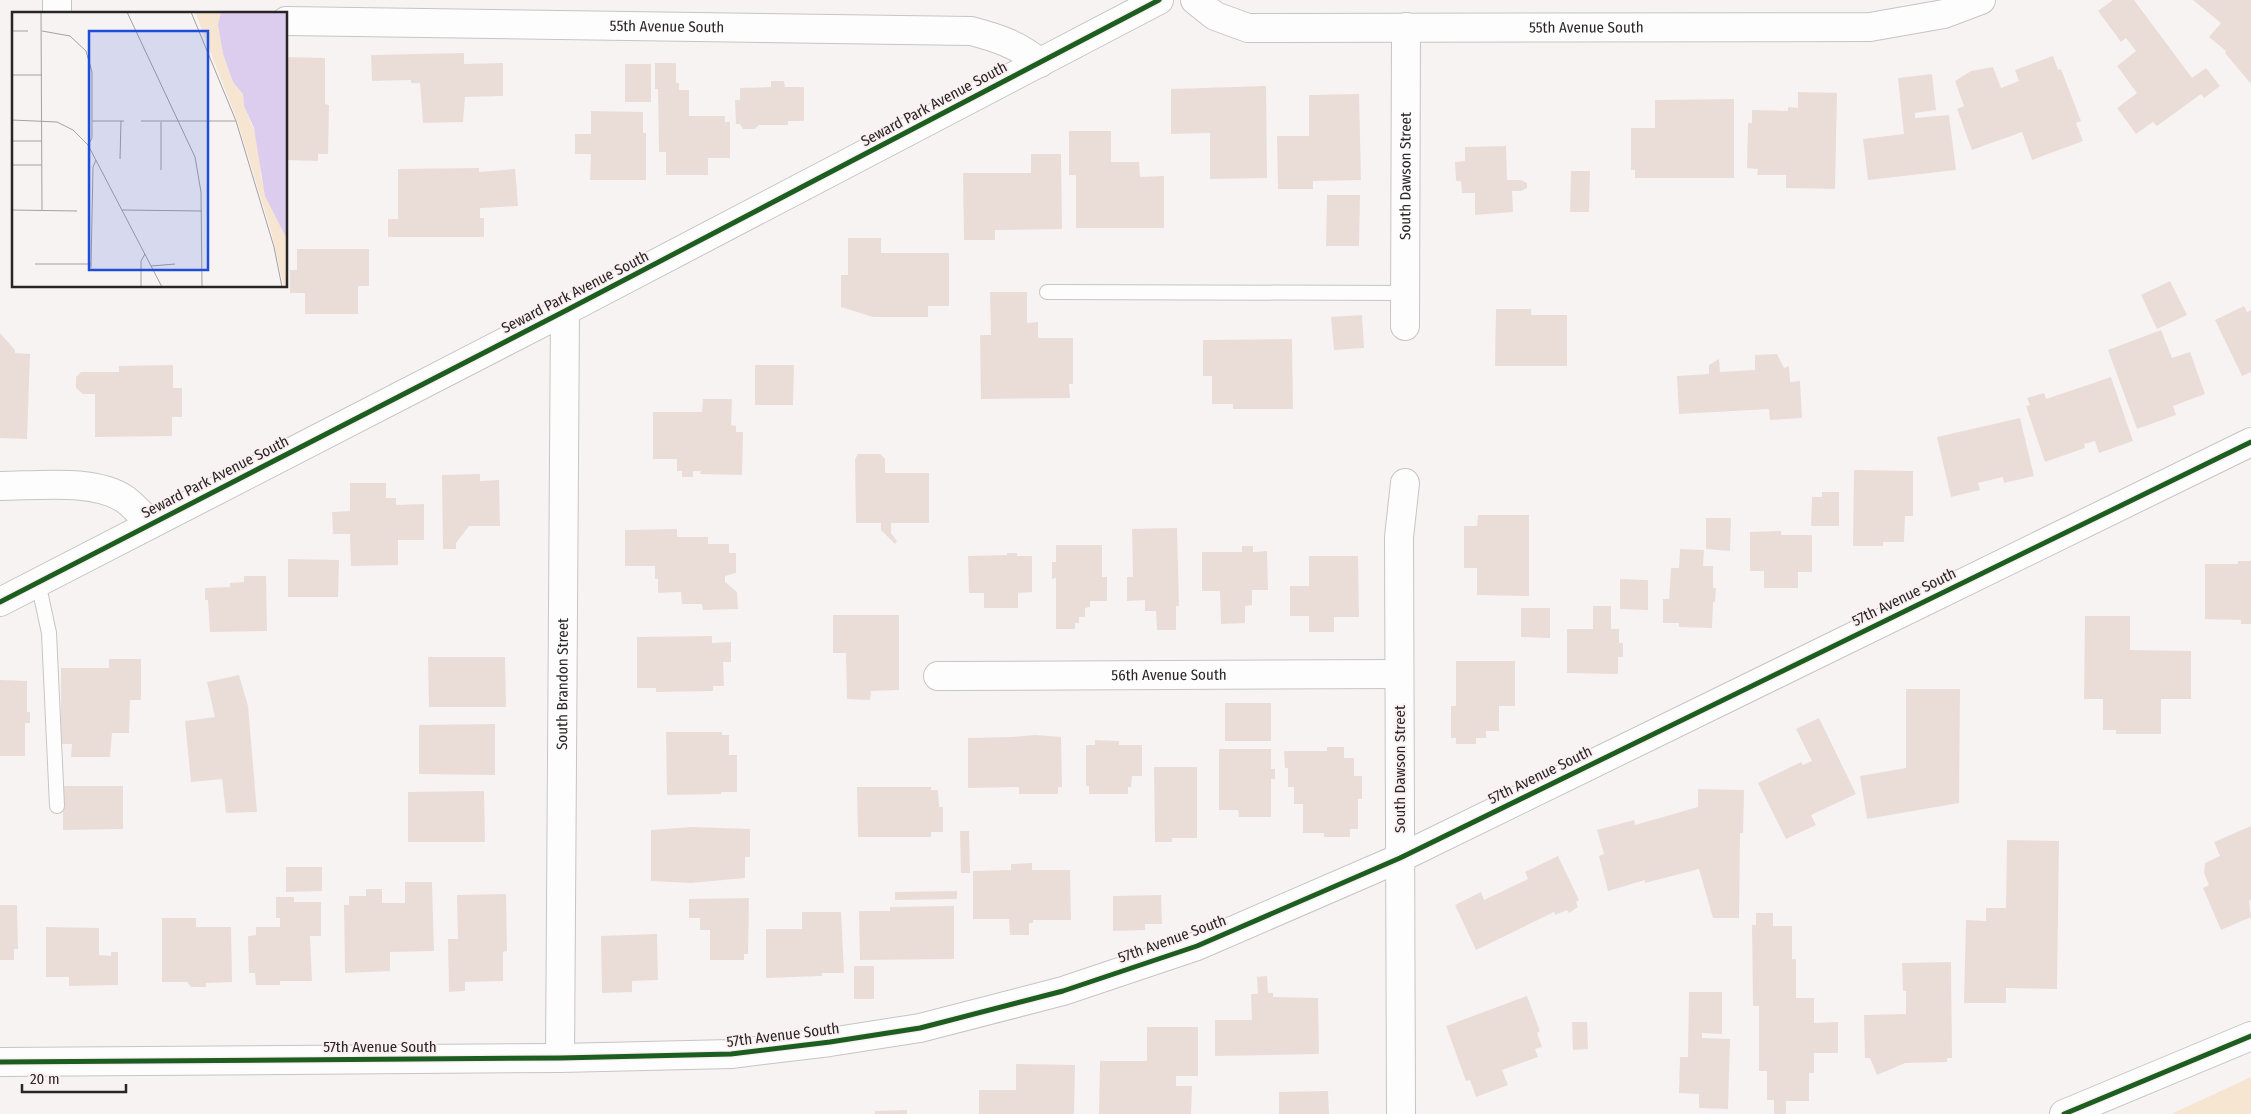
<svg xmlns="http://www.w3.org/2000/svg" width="2251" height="1114" font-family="'Fira Sans Condensed',sans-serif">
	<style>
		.green { fill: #f6e5d1 }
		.building { fill: #eaddd8 }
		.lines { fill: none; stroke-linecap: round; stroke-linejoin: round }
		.service-casing { stroke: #c8c4c4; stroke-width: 16 }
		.minor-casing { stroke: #c8c4c4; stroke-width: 30 }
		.tertiary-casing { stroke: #c8c4c4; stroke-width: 30 }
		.secondary-casing { stroke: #c8c4c4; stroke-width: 30 }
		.service { stroke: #fefdfd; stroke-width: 14 }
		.minor { stroke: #fefdfd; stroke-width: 28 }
		.tertiary { stroke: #fefdfd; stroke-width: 28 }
		.secondary { stroke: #fefdfd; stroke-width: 28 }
		.cycleway-casing { stroke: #fbf0f1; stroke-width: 8 }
		.cycleway { stroke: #1b5e20; stroke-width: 5 }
		.labels { text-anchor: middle; stroke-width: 4; stroke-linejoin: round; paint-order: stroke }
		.street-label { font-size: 15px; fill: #282525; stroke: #fbf0f1 }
		.inset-road { fill: none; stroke: #a5a1a1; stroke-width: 1 }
		.view { fill: #1d4ed8; fill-opacity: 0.15; stroke: #1d4ed8; stroke-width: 2.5 }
		.inset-edge { fill: none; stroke: #282525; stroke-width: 2.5 }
	</style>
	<rect width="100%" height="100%" fill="#f8f3f3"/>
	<!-- green -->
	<path class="green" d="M2251 1077V1114H2171Z"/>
	<!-- building -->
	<path class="building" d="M2113 0H2134L2192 78 2206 68 2220 86 2204 98 2201 94 2157 126 2153 122 2136 134 2117 108 2137 93 2117 66 2136 51 2126 38 2121 42 2098 11Z
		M2193 0H2251V84L2225 53 2226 51 2209 37 2221 23Z
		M464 53V64L503 63V96L465 97 463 122 423 123 420 83H411V80L372 81 371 55Z
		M2053 56 2058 70 2061 69 2081 121 2076 123 2083 141 2032 160 2022 132 1972 150 1957 109 1964 106 1955 81 1971 71 1993 67 2001 88 2019 81 2015 70Z
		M286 57 325 58V104L329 105 328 154H318V161L286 160Z
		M655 63H676V83H679V90H689V116H725V122H730V158H708V175H666V152H659L658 89H655Z
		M625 64H651V102H625Z
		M1932 74 1936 110 1915 113V118L1949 115 1956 170 1868 180 1863 139 1904 134 1898 78Z
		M771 81H784L785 87H804V121H788V125H759L755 129H743L740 124H736L735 100H740V88L771 87Z
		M1266 86 1267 178 1210 179V133L1171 134V89Z
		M1798 92 1837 93 1835 189 1786 188V175H1757L1758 169 1747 168 1748 123H1752V110L1788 111V107L1798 108Z
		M1359 94 1361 180 1313 181V189H1278L1277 136H1309V95Z
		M1734 99V178H1635V170H1631V128H1655V100Z
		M591 111 643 112V133H646V180H590L591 154H575V134H591Z
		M1069 131H1111V162H1139L1140 177 1164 176V228H1076V175H1069Z
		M1506 146 1507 180H1521L1527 183V188L1521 191H1512L1513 212 1475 215V193H1462L1461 181H1456L1455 162 1465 161V147Z
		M1031 154H1061L1062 229 995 230V240H964L963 173H1031Z
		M479 168V172L515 169 518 206 480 208V218H484V237H388V219H398V169Z
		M1571 171H1590L1589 212H1570Z
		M1327 195H1360L1359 246H1326Z
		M848 238H881V253H949V306H928V317H873L841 307V275H848Z
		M297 249H369V286H358V314H305V293H290V270H297Z
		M2170 281 2187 315 2157 329 2141 295Z
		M990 292H1027V323L1038 322V338H1073V384H1069L1070 398 981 399 980 335H991Z
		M2244 306 2247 312 2251 310V372L2242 376 2215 320Z
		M1496 309H1531V315H1567V366H1495Z
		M1362 315 1364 348 1334 350 1331 317Z
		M2161 330 2172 358 2190 352 2205 394 2173 406 2176 415 2137 429 2108 350Z
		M0 333 15 350V353L30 354 27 439 0 438Z
		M1292 339 1293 409H1233V404H1212V376H1203V340Z
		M1777 354 1784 368 1789 366 1790 382 1800 381 1802 418 1770 420 1769 409 1679 414 1677 376 1709 374V365L1719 359 1720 372 1755 370V355Z
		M173 365V388H182V417H172V436L95 437V394H83L76 388V377L81 372H119V366Z
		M755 365H794L793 405H755Z
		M2111 377 2133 441 2099 453 2095 441 2084 444 2085 448 2045 462 2026 406 2030 405 2027 398 2044 393 2046 399Z
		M703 399H732L731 425 736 426V432H743L742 475 700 474 701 471H693V477H682V471H677V459H653V412H702Z
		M2020 418 2034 476 2004 483 2003 477 1978 483 1980 490 1951 497 1937 437Z
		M858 454H880L885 459V473H929V523H891V533L897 541 895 544 881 530V523H856L855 459Z
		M1854 470 1913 471V516H1905L1904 542H1883V546H1853Z
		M480 474V481L499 480 500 526H469L456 543V549H443L442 475Z
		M350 483H386V498H396V505L424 504V540H398V565L351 566 350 534H333L332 512 350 511Z
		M1822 492H1839V526H1811L1812 497H1822Z
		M1478 515H1529V596L1477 595V568H1464V526H1477Z
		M1706 518H1731L1730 551 1706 549Z
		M1177 528 1179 606H1176V630H1157L1156 611H1145V600L1127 601V577H1133L1132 529Z
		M677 529V537H708V544H729V553H736V573L725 576V582L737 592 738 609 703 610 702 604H682L681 592 658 593V579H655V566H625V530Z
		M1781 531V535H1812V572H1798V588H1764V571H1750V532Z
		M1056 545H1102V577H1107V601H1090V607L1085 608V617H1079V623H1075V629H1056V578L1052 579V562H1056Z
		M1242 546H1253V552L1267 551 1268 590H1252V605L1245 606V623L1221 624 1220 591H1202V552H1242Z
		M1680 549 1704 550 1703 566H1713V588H1716L1715 602H1713L1712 628 1679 627V623H1663V599H1669L1671 568H1679Z
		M1007 553H1017V556H1032V592L1018 593V608H984V593H969L968 556 1007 555Z
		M1309 556H1358L1359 617H1334V632H1309V616H1290V586H1309Z
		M288 559 339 560 338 597H288Z
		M2238 561H2251V624H2241V620L2205 619V564H2238Z
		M244 576H266L267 631 210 632 208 600H205V588L230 587V583L244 582Z
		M1620 579 1648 580V610L1620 609Z
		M1593 606H1611V629H1619V643H1623V657H1618V674L1567 673V629H1593Z
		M1521 608H1550V638L1521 637Z
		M833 615H899V690L871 691 870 700 847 699 846 653H833Z
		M2085 616H2130V650L2191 651V699H2161V734H2116V730H2103V699H2084Z
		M712 636V643L731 642V662H723L724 686H713V691L656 692V688H637V637Z
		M428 657H505L506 707H429Z
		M109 659H141V700H130L129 733H112L110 757H71L72 744H61V668H109Z
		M1456 661H1515V706H1499V731H1486V738H1476V744H1456V738H1451V706H1456Z
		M239 675 248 706 257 812 226 813 222 779 191 782 185 721 215 717 207 682Z
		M0 680 27 681V712H30V723H25V756H0Z
		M1906 689H1960L1959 803 1867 819 1860 776 1906 768Z
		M1225 703H1271V741H1225Z
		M1819 718 1856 794 1811 815 1816 825 1786 839 1758 783 1801 762 1803 765 1812 761 1796 729Z
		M495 724V775L419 774V725Z
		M666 732H722V735H729V755H737V792H721V794L667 795Z
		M1035 735 1061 737 1062 787H1058V794H1019V787L968 788V738L1011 737Z
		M1095 740 1119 741V745H1142V776H1132L1131 787H1128V794H1089V786H1086V745H1095Z
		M1327 747H1344V758H1354V776H1362V799H1358V829H1350V837H1324V833H1303V804H1294V787H1288V768H1285L1284 751H1327Z
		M1219 749H1271V769H1275V779H1271V817H1239L1238 810H1219Z
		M1154 767H1197V838H1172V842H1155Z
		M63 786H123V829L63 830Z
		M857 787H931V790H938L939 807H943V832H931V837H858Z
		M1698 789 1744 790 1743 833H1740L1739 918H1713L1699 869 1645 883V880L1608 891 1599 856 1604 854 1597 830 1634 820 1635 825 1698 807Z
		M484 791 485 842H408V792Z
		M2251 826V900L2249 901 2251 917 2221 930 2203 888 2209 885 2204 873 2205 863 2220 856 2214 842Z
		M691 827 750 829V857H745V878L691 883 651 881V830Z
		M960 831H969L970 873H961Z
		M2007 840 2059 841 2057 989 2006 988V1003H1964L1966 920 1986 921V908H2006Z
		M1558 856 1579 900 1576 902 1578 907 1569 913 1567 910 1555 915 1554 912 1476 950 1455 905 1481 892 1484 900 1528 879 1525 872Z
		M1032 863V870H1070L1071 920H1033V923H1029V935H1010L1009 919H973V871L1011 870V864Z
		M286 867H322V891L286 892Z
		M405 882H432L434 951 390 952V971L345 973 344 905H349V896H366V889H382V903H405Z
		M957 891V899L895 900V892Z
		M506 894 507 951 503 952V981L465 982V991L449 992 448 939H458L457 895Z
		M1161 895 1162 924H1145V930L1113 931V896Z
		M276 897H294V902H321V936H310L312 981H280V985H256L255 973H249L248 936 256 935V927H280V918H276Z
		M749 898 748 954H744V960H710V930H700V918H689V899Z
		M0 905H17L18 949H14V960H0Z
		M954 906V959L860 960 859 911H890V907Z
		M802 912H841L844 973H822V976L766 978V929H802Z
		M1756 913H1773V926H1792V959H1796V998H1814V1023L1838 1022V1053H1814V1073H1809V1101H1786V1114H1774V1100H1767V1071H1759V1006H1753L1752 925H1756Z
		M162 918H196V927H231L232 982 206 983V987H191L187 982H162Z
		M46 927 99 928V955L111 956V952H118V985L69 986V977H46Z
		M657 934 658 980 632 981V992L602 993 601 936Z
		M1951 962 1952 1058H1947V1062L1905 1063 1877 1075 1870 1058H1865L1864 1015 1906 1014V991H1903L1902 963Z
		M854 966H874V999H854Z
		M1267 976 1268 993H1273V997L1318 998 1319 1054 1215 1056V1020H1252L1251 994H1258L1257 977Z
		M1689 992H1722V1034L1702 1033V1038L1730 1039 1728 1109 1699 1108V1094L1679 1093 1680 1057H1688Z
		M1527 996 1540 1031 1537 1033 1542 1047 1535 1049 1538 1057 1502 1070 1508 1085 1476 1097 1470 1080 1466 1081 1446 1026Z
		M1572 1022H1587L1588 1049 1573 1050Z
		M1147 1027H1198V1076H1176V1086H1192L1191 1114H1099L1100 1061H1147Z
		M1016 1064 1075 1065 1074 1114H979V1090H1016Z
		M1328 1091 1329 1114H1279V1092Z
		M907 1110V1114H875V1111Z"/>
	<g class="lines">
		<!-- service casing -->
		<g class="service-casing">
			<path id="service" d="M1047 292 1405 293
				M38 582 49 633 57 806"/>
		</g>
		<!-- minor casing -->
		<g class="minor-casing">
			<g id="minor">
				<path d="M57 0V14"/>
				<path id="s1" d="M1195 0 1215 16 1248 28 1870 27 1944 14 1981 0"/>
				<path id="s2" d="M286 21 971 31C998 38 1019 45 1040 63"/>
				<path id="s3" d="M1405 326 1406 27"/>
				<path d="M0 486C37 486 95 478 126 500 135 507 143 516 151 524"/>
				<path id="s4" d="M938 676 1399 674"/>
				<path id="s5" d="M560 1058 565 311"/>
				<path d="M0 1062 560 1058 731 1054 830 1042 920 1028 1063 991 1197 946 1400 858 2251 442"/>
				<path d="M1401 1114 1399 537 1405 483"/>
			</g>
		</g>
		<!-- tertiary casing -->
		<g class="tertiary-casing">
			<path id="tertiary" d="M0 602 565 311 1159 0"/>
		</g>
		<!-- secondary casing -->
		<g class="secondary-casing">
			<path id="secondary" d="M2064 1114 2251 1036"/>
		</g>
		<!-- service -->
		<use href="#service" class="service"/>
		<!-- minor -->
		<use href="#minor" class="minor"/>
		<!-- tertiary -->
		<use href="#tertiary" class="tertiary"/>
		<!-- secondary -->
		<use href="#secondary" class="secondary"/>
		<!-- cycleway casing -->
		<g class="cycleway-casing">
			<path id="cycleway" d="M0 602 565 311 1159 0
				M0 1062 560 1058 731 1054 830 1042 920 1028 1063 991 1197 946 1400 858 2251 442
				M2064 1114 2251 1036"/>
		</g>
		<!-- cycleway -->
		<use href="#cycleway" class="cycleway"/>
	</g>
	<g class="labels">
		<!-- street labels -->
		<g class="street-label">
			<text dy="5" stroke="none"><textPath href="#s2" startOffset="381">55th Avenue South</textPath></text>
			<text dy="5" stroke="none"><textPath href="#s1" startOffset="399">55th Avenue South</textPath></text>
			<text transform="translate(934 104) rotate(-28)" y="5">Seward Park Avenue South</text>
			<text dy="5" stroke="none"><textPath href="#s3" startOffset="150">South Dawson Street</textPath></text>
			<text transform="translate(575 292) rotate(-27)" y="5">Seward Park Avenue South</text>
			<text transform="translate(215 477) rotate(-27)" y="5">Seward Park Avenue South</text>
			<text transform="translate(1904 597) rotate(-26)" y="5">57th Avenue South</text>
			<text dy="5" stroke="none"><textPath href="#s4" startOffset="231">56th Avenue South</textPath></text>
			<text dy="5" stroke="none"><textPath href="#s5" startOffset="374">South Brandon Street</textPath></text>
			<text transform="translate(1400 769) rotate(-90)" y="5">South Dawson Street</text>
			<text transform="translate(1540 775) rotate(-26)" y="5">57th Avenue South</text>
			<text transform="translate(1172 939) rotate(-20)" y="5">57th Avenue South</text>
			<text transform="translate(783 1035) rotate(-7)" y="5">57th Avenue South</text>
			<text x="380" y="1052">57th Avenue South</text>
		</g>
	</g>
	<!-- overview -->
	<g transform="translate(12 12)">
		<rect width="275" height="275" fill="#f8f3f3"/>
		<path d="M183 0H209L206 13 211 42 221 70 231 82 232 94 247 130 249 165 275 227V275H272L259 219 225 108Z" fill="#f6e5d1"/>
		<path d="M209 0H275V227L253 184 242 116 232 94 231 82 221 70 211 42 206 13Z" fill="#dccced"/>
		<path class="inset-road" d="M29 0 30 198M115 0 183 145 189 180 190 275M179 0 224 109 262 235 270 275M0 19H16M30 19 58 24 74 39 80 60V126L76 133M0 63H30M0 108 45 110 61 118 76 133 150 275M80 109H112M129 109H224M149 110V158M0 129H30M108 147 109 109M0 153H30M0 198 65 199M110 198 190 199M23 252H79M139 254 163 252M79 256 81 155 84 148M129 275V249L133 242"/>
		<path class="view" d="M77 19H196V258H77Z"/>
		<rect width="275" height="275" class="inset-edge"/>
	</g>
	<!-- scale -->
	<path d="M22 1084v8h104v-8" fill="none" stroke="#282525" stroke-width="2.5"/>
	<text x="30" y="1084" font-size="15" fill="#282525" stroke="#fbf0f1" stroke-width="4" paint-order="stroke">20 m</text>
</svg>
